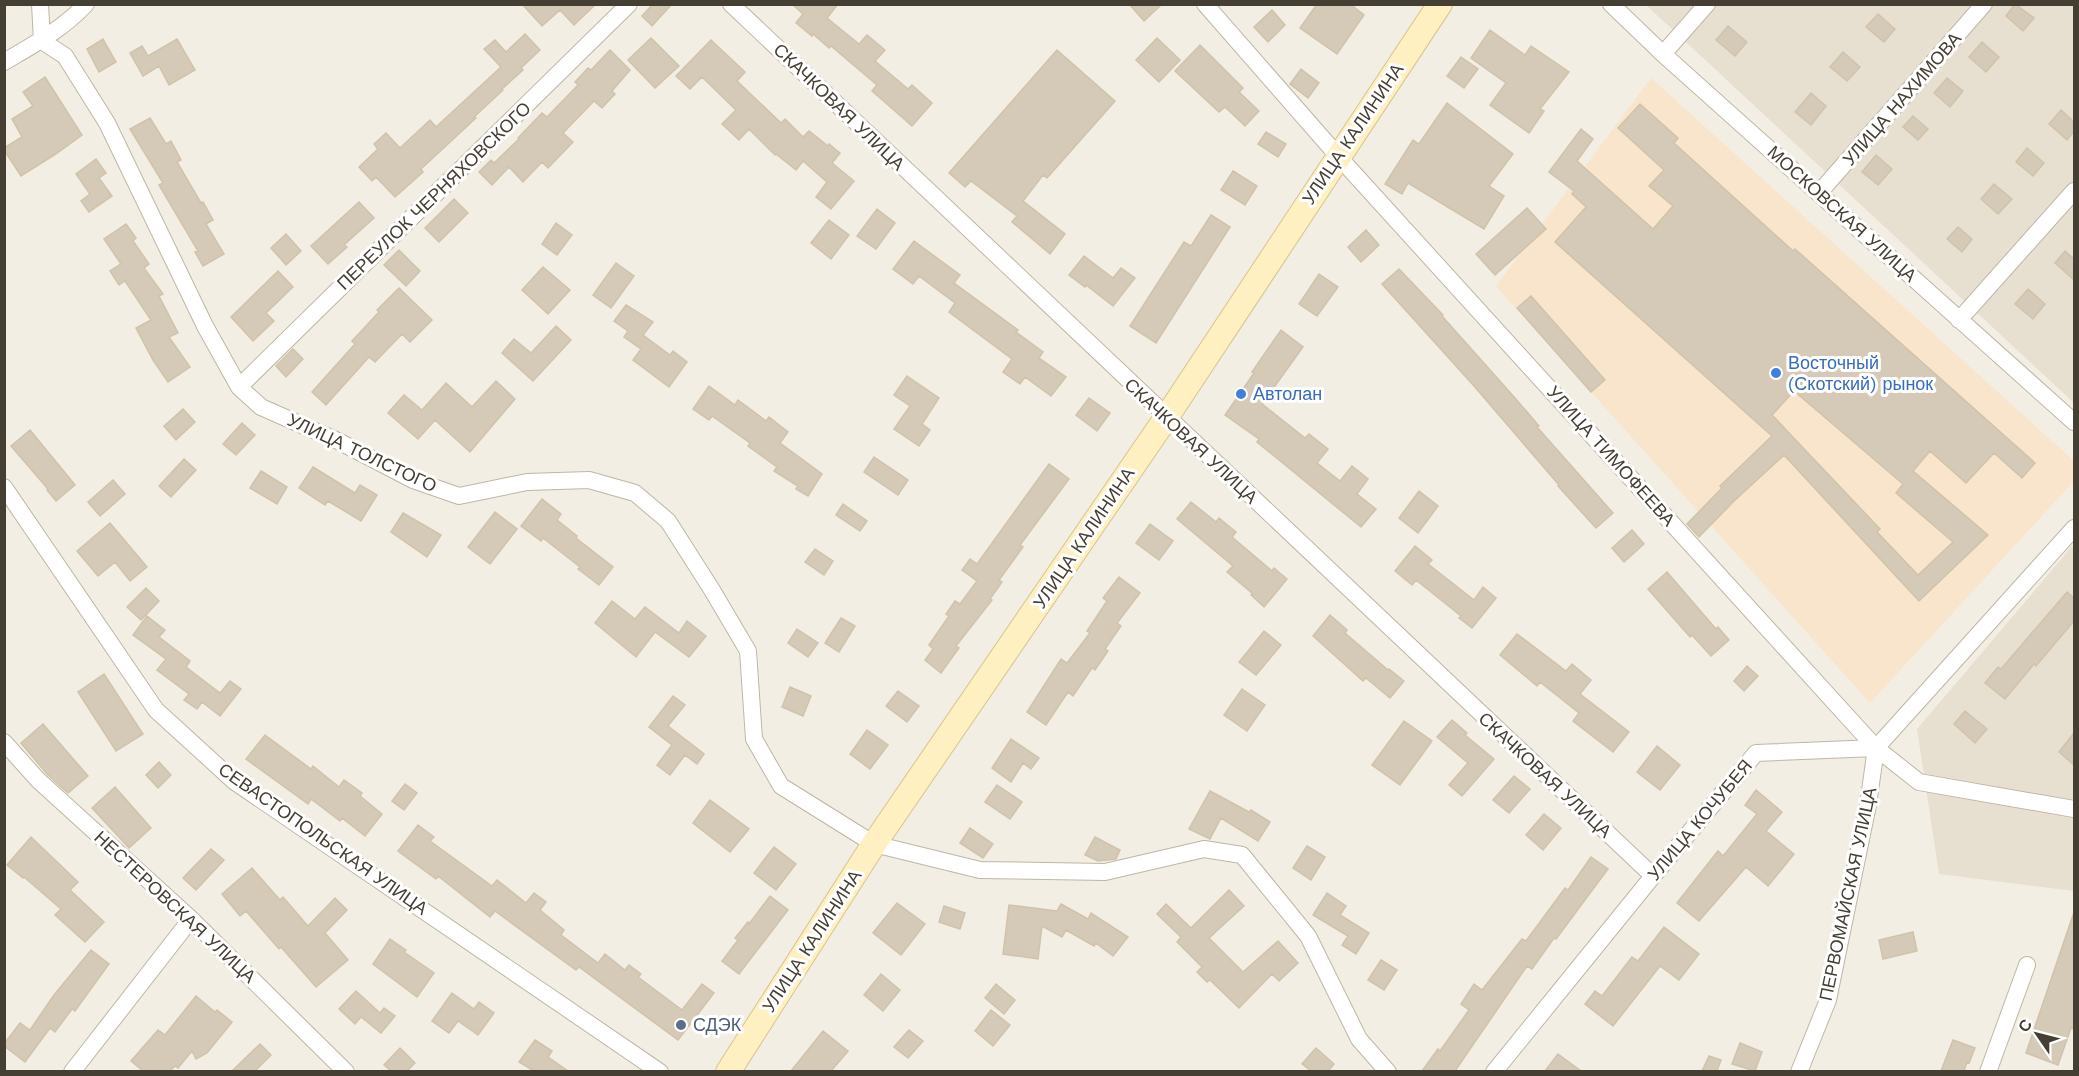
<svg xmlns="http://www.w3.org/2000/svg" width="2079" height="1076" font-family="'Work Sans',sans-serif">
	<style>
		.residential { fill: #e7e0d0 }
		.commercial { fill: #f8e5cb }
		.building { fill: #d5cab7; stroke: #d1c2aa; stroke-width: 1.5; fill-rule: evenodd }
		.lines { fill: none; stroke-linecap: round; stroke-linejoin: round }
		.minor-casing { stroke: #bfb6a5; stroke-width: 18 }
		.secondary-casing { stroke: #d7c48e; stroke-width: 26 }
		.minor { stroke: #fff; stroke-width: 16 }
		.secondary { stroke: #fff0c1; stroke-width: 24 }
		.shop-dot { fill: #3f7fe0; stroke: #fff; stroke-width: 2 }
		.service-dot { fill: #5c6f8a; stroke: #fff; stroke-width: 2 }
		.labels { text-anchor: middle; stroke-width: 6; stroke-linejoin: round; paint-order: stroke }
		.street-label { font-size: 18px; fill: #453e33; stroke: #fff }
		.shop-label { font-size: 18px; fill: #366cbe; stroke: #fff; text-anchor: start }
		.service-label { font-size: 18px; fill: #4e5e75; stroke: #fff; text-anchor: start }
	</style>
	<rect width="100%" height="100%" fill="#f3eee3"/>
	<!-- residential -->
	<path class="residential" d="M1646 5H2074V403Z
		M2074 544V891L1939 874 1917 729Z"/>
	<!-- commercial -->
	<path class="commercial" d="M1651 78 2074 461V481L1870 703 1496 286Z"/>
	<!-- building -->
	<path class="building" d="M522 4H596L574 25 560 10 542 26Z
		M653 4H672L652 26 642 16Z
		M792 4H838L827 18 859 44 867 35 885 50 875 61 908 89 912 85 932 103 912 126 872 91 877 85 831 46 829 48 813 34 812 36 796 23 803 14Z
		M1129 4H1162L1144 21Z
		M1317 4H1350L1364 15 1337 54 1300 28Z
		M2015 4 2034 18 2023 31 2006 16Z
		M1272 10 1285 25 1268 42 1254 27Z
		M1878 14 1895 29 1884 42 1866 27Z
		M1728 26 1747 42 1735 56 1716 40Z
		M1490 30 1525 55 1531 46 1569 72 1540 109 1544 111 1529 133 1490 105 1506 83 1471 58Z
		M525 34 540 50 521 68 523 70 502 89 503 90 474 117 476 118 421 169 423 172 395 197 376 177 372 181 359 167 378 149 374 144 386 133 400 148 430 120 436 127 501 67 484 49 495 40 506 52Z
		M651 38 679 66 655 88 628 60Z
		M1157 38 1180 60 1159 82 1136 60Z
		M103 39 116 62 99 72 87 49Z
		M177 39 195 70 169 85 159 66 143 76 130 53 142 46 148 56Z
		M711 40 745 72 737 81 781 123 785 119 803 137 809 131 828 146 829 144 840 153 832 163 854 181 831 209 816 197 827 182 803 161 796 170 776 154 775 155 749 129 739 140 722 124 736 110 702 77 690 89 676 76Z
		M1982 42 1999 57 1986 72 1969 57Z
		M1200 45 1243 88 1239 92 1259 111 1245 126 1225 107 1219 112 1175 71Z
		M610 50 630 70 612 91 615 94 602 108 594 101 563 133 573 142 548 168 542 162 523 182 509 167 492 185 479 172 491 160 494 163 519 139 518 138 542 113 547 117 578 85 575 82 588 68 591 70Z
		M1057 50 1115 101 1047 178 1043 175 1023 201 1065 234 1050 254 1012 222 1017 216 971 181 965 187 949 173Z
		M1843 52 1860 67 1847 81 1830 67Z
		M1461 57 1478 69 1464 88 1447 76Z
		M1301 69 1319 83 1308 98 1290 84Z
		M45 77 82 135 56 154 21 176 4 150V148L22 137 12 119 33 106 23 92Z
		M1947 78 1963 91 1950 107 1934 93Z
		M1811 93 1826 106 1811 125 1795 112Z
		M1447 103 1513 154 1489 186 1504 196 1484 229 1408 183 1402 194 1385 184 1413 140 1419 144Z
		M1640 104 1678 138 1674 143 1793 251 1795 249 2035 463 2022 478 1994 453 1966 483 1930 451 1913 471 1988 535 1919 601 1784 455 1734 501 1699 537 1687 524 1722 488 1720 486 1772 436 1555 242 1586 207 1572 194 1574 191 1549 172 1581 129 1593 139 1577 161 1653 229 1673 206 1649 186 1664 170 1618 128ZM1794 391 1903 484 1896 493 1953 542 1918 575 1877 532 1880 529 1772 415Z
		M2061 110 2074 122V131L2067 140 2049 124Z
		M1913 116 1928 129 1918 140 1903 127Z
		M150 118 166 144 171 141 181 160 177 162 201 203 203 202 213 220 206 224 224 254 203 266 195 252 198 251 159 185 163 183 130 129Z
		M1266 132 1286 144 1278 157 1258 144Z
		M2027 148 2044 163 2033 176 2016 162Z
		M1876 155 1892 169 1878 185 1862 172Z
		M96 159 106 173 99 178 112 196 89 212 81 201 90 194 76 174Z
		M1233 171 1257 186 1245 205 1221 190Z
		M1994 184 2012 199 1998 214 1981 199Z
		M454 199 468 213 439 242 425 228Z
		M359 202 374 218 344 245 347 247 328 264 311 246Z
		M1527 208 1546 229 1495 275 1476 254Z
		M877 209 895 223 876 249 857 236Z
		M1211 215 1230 227 1156 343 1130 326 1184 242 1191 246Z
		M829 220 849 235 831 259 811 243Z
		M556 223 572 235 557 255 542 244Z
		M126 224 136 238 133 241 149 264 144 268 163 294 159 296 178 333 169 337 190 367 168 382 153 360 136 328 151 320 125 281 119 285 110 271 121 264 104 239Z
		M1958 227 1972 239 1962 252 1947 239Z
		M1366 230 1379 245 1361 262 1348 247Z
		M286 234 301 251 286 265 271 248Z
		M914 241 960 275 954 283 1018 330 1016 332 1043 352 1039 358 1066 377 1051 396 1025 377 1020 384 1003 372 1012 359 949 312 955 303 919 276 913 284 893 269Z
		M399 250 420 271 406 286 384 265Z
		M2065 251 2074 259V280L2055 263Z
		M1084 256 1113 278 1121 268 1135 278 1113 306 1086 285 1085 287 1069 275Z
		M616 263 634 276 611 308 593 295Z
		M543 267 570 290 548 314 522 290Z
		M1399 269 1443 315 1442 316 1515 398 1539 426 1537 427 1613 513 1596 528 1558 486 1559 485 1474 386 1382 284Z
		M278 271 293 287 266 313 274 321 253 341 231 317Z
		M1319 274 1338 287 1317 316 1299 304Z
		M399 288 432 320 410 342 402 334 375 362 369 357 326 405 312 392 355 344 352 341 379 312 377 310Z
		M2028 289 2045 304 2033 319 2015 304Z
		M1531 296 1605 380 1591 392 1517 308Z
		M626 305 653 322 643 335 670 355 673 351 687 362 669 387 633 360 641 349 624 337 628 331 614 321Z
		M556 326 571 340 533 381 502 353 514 339 531 353Z
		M1281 330 1303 347 1262 404 1305 438 1309 434 1328 449 1317 463 1340 481 1352 466 1368 479 1357 494 1376 509 1361 527 1257 442 1259 439 1225 415 1254 373 1252 372Z
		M293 349 303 359 286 377 276 366Z
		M907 376 939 398 922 424 930 430 919 446 894 429 910 406 894 395Z
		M496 381 515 399 470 452 435 420 418 439 388 413 404 395 422 410 446 383 472 407Z
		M709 386 735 405 738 400 766 421 769 417 788 432 780 443 822 474 808 496 796 489 798 486 774 471 777 467 748 446 750 443 712 416 709 420 693 409Z
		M1089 398 1110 413 1097 431 1076 415Z
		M183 409 195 422 176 440 164 426Z
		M242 423 255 435 236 455 223 444Z
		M30 430 75 485 56 501 47 490 48 489 11 446Z
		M874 457 908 480 898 495 864 472Z
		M184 459 196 470 171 497 159 486Z
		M1049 464 1069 479 1020 545 1023 547 999 580 1002 582 990 599 992 600 956 646 959 648 941 673 925 660 933 649 929 645 949 616 946 614 955 601 960 604 977 581 962 570 970 559 977 564Z
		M313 467 355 493 360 485 377 495 361 521 328 501 325 505 299 488Z
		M261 471 287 487 277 504 250 488Z
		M113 480 125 494 100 516 88 502Z
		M1419 491 1438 506 1418 533 1399 518Z
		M542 499 561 514 557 520 577 536 576 538 613 567 599 585 578 569 580 567 543 538 541 541 521 526Z
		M1191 502 1216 522 1219 518 1236 532 1232 537 1272 571 1274 568 1287 579 1264 607 1251 595 1253 594 1227 572 1233 566 1177 519Z
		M843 504 867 521 860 531 836 515Z
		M495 512 517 529 490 564 468 547Z
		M403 513 441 535 427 557 391 532Z
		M110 523 147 567 130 581 115 562 98 576 77 551Z
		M1150 524 1173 541 1159 560 1136 543Z
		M1632 530 1644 544 1624 562 1612 548Z
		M1415 546 1432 560 1428 564 1474 600 1483 587 1496 598 1472 628 1459 618 1461 616 1416 580 1412 585 1395 571Z
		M815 549 833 561 824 575 805 562Z
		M1667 572 1716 629 1718 627 1729 640 1711 656 1692 635 1690 637 1648 589Z
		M1119 577 1140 593 1117 623 1121 626 1105 649 1108 651 1095 670 1092 668 1073 696 1068 692 1046 725 1027 712 1061 659 1067 663 1090 633 1087 631 1107 601 1103 598Z
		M146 588 159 601 141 620 127 607Z
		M2067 592 2074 598V621L2036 666 2034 664 2005 699 1985 683 1998 667 2001 669Z
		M612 601 635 619 645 607 679 633 687 621 706 636 689 657 655 632 636 657 595 623Z
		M1330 615 1347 630 1345 633 1388 670 1389 669 1404 681 1390 698 1366 678 1363 681 1313 636Z
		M147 616 165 630 159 637 190 661 186 667 220 693 230 681 241 689 220 716 202 702 197 709 184 700 189 694 157 670 166 659 133 635Z
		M841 618 855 626 839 652 825 643Z
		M797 629 818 643 808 657 788 643Z
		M1264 631 1281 645 1256 675 1239 662Z
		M1517 634 1566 671 1572 664 1591 680 1580 694 1629 732 1613 752 1573 721 1579 713 1540 682 1537 686 1500 655Z
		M1747 666 1758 676 1744 691 1734 681Z
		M104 674 143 734 116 751 78 692Z
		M790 687 811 696 803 716 782 707Z
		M1242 689 1265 705 1247 731 1224 715Z
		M898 691 919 706 907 722 886 706Z
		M673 696 685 705 668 726 704 754 697 764 685 755 670 775 657 765 672 745 649 727Z
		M1965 711 1987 729 1975 743 1954 724Z
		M1452 720 1467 733 1465 735 1494 759 1462 796 1449 785 1468 763 1437 737Z
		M1404 721 1432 741 1400 785 1372 765Z
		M43 724 88 776 68 793 47 774 21 743Z
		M867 730 888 745 870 769 850 754Z
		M2074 733V765L2059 752Z
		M265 735 311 769 313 766 339 787 344 780 362 793 360 796 382 814 365 836 342 818 340 821 311 799 308 804 246 759Z
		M1011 739 1039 758 1031 769 1023 763 1011 782 992 768Z
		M1657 746 1680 765 1660 790 1637 772Z
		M159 762 171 775 158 788 146 775Z
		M1514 776 1530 789 1509 813 1493 800Z
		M405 784 417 793 404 810 392 801Z
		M997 785 1022 802 1010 819 985 802Z
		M115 787 151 828 129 848 92 808Z
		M1756 790 1782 812 1766 831 1794 854 1768 886 1746 867 1699 921 1677 903 1718 851 1723 856 1757 814 1745 805Z
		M1210 791 1249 812 1251 810 1270 822 1258 841 1221 818 1210 839 1189 829Z
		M710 800 749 829 730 852 693 823Z
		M1544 814 1561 828 1543 850 1526 835Z
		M418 825 434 837 430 841 492 886 497 880 526 903 534 893 546 902 540 910 564 930 561 935 598 963 605 954 625 970 629 965 641 974 638 977 682 1010 702 984 714 993 678 1040 579 967 576 970 495 911 490 917 438 876 436 879 398 851Z
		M970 828 993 844 983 858 960 843Z
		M31 837 78 882 70 890 104 922 85 942 55 915 61 909 24 877 23 878 7 865Z
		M1095 837 1120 850 1116 859 1098 861 1085 855Z
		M1307 846 1325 857 1311 880 1293 868Z
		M774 847 796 864 776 890 754 873Z
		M211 849 224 860 196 890 183 878Z
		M1591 857 1608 869 1556 939 1554 938 1532 969 1527 966 1455 1071H1422L1438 1049 1440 1051 1469 1010 1461 1004 1474 984 1482 990 1522 939 1526 941 1565 888 1568 890Z
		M252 868 280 900 283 897 308 926 335 898 347 910 325 933 348 960 316 987 281 947 279 949 246 911 240 916 222 894Z
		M1229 890 1244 906 1209 938 1243 972 1278 941 1298 963 1279 981 1272 974 1239 1008 1210 980 1207 982 1197 972 1202 967 1177 942 1181 937 1157 914 1166 904 1191 928Z
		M1327 893 1346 906 1340 915 1369 933 1356 954 1342 945 1348 936 1313 915Z
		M770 896 788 910 739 974 722 961 738 940 735 938 748 922 749 924Z
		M897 903 925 924 901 955 873 933Z
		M1061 904 1088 919 1091 913 1128 937 1113 956 1096 943 1094 946 1066 930 1062 937 1042 926 1038 959 1003 954 1009 905 1057 911Z
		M944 906 965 913 960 929 939 922Z
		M2073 915H2074V1029L2071 1028 2058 1065 2026 1053Z
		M1664 927 1699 954 1679 980 1660 966 1613 1026 1585 1004 1595 991 1602 996 1632 957 1638 961Z
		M1913 932 1917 951 1883 959 1879 940Z
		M390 939 406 950 404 952 434 973 417 997 373 964Z
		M91 950 109 964 75 1011 72 1009 55 1032 50 1028 25 1062 4 1046V1044L20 1023 30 1030 54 995Z
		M1381 960 1397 970 1384 990 1368 980Z
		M881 974 900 990 883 1011 864 995Z
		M996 984 1015 1000 1004 1014 985 998Z
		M356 991 380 1013 384 1008 395 1016 381 1033 361 1017 355 1024 339 1009Z
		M452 993 474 1009 479 1002 494 1013 478 1035 458 1021 449 1033 432 1021Z
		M196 996 215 1012 217 1010 232 1022 207 1053 196 1059 192 1051 178 1068 175 1066 170 1071H143L131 1061 158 1030 165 1035Z
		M991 1010 1010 1025 993 1046 975 1031Z
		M909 1030 923 1041 908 1058 894 1047Z
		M823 1031 848 1051 831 1071H791Z
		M535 1040 552 1051 548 1057 568 1071H534L519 1062Z
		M1953 1040 1975 1048 1969 1063 1967 1062 1964 1071H1941Z
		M1740 1043 1762 1052 1755 1071 1732 1064Z
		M260 1044 271 1055 255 1071H232Z
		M400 1048 415 1063 407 1071H391L384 1065Z
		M1316 1048 1334 1064 1328 1071H1311L1302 1064Z
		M1558 1054 1581 1071H1545Z
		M1709 1056 1721 1060 1717 1071H1702Z"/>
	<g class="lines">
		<!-- minor casing -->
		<g class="minor-casing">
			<path id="minor" d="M40 4 42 41 65 56 107 123 205 326 239 387 261 407 338 441 413 480 459 496 527 482 589 480 635 493 668 521 712 590 748 651 754 739 781 786 874 844 980 870 1105 872 1204 849 1242 855 1308 936 1359 1039 1388 1072
				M731 4 1653 876
				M1205 4 1338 156 1876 748 1919 782 2074 809
				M1611 4 1663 54 2074 422
				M1663 54 1707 4
				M4 62C33 45 63 29 86 4
				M1819 193 1984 4
				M1959 320 2074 191
				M239 387 629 4
				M4 487 156 710 235 782 660 1072
				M4 742 38 780 191 919 346 1072
				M72 1072 191 919
				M1494 1072 1653 876 1756 753 1876 748 2074 528
				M1799 1072 1828 1000 1868 805 1876 748
				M1988 1072 2027 965"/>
		</g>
		<!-- secondary casing -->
		<g class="secondary-casing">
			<path id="secondary" d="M728 1072 874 844 1166 418 1440 4"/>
		</g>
		<!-- minor -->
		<use href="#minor" class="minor"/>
		<!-- secondary -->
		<use href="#secondary" class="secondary"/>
	</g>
	<!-- markers -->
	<g class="shop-dot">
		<circle cx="1776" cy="373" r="6"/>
		<circle cx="1241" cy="394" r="6"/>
	</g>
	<circle class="service-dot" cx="681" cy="1025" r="6"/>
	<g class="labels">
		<!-- street labels -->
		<g class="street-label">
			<text transform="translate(1902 99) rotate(-49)" y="6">УЛИЦА НАХИМОВА</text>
			<text transform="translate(839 107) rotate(44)" y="6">СКАЧКОВАЯ УЛИЦА</text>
			<text transform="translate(1353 134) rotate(-56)" y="6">УЛИЦА КАЛИНИНА</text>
			<text transform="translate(434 196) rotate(-44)" y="6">ПЕРЕУЛОК ЧЕРНЯХОВСКОГО</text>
			<text transform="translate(1842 214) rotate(42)" y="6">МОСКОВСКАЯ УЛИЦА</text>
			<text transform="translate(1191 441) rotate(43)" y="6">СКАЧКОВАЯ УЛИЦА</text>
			<text transform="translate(362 453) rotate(25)" y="6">УЛИЦА ТОЛСТОГО</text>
			<text transform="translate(1611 456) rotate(48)" y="6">УЛИЦА ТИМОФЕЕВА</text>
			<text transform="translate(1084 538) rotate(-56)" y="6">УЛИЦА КАЛИНИНА</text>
			<text transform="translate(1545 775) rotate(43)" y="6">СКАЧКОВАЯ УЛИЦА</text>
			<text transform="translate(1700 820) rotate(-50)" y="6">УЛИЦА КОЧУБЕЯ</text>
			<text transform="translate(323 839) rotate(35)" y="6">СЕВАСТОПОЛЬСКАЯ УЛИЦА</text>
			<text transform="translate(1848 894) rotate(-78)" y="6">ПЕРВОМАЙСКАЯ УЛИЦА</text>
			<text transform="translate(175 907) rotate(43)" y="6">НЕСТЕРОВСКАЯ УЛИЦА</text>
			<text transform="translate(812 941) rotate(-57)" y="6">УЛИЦА КАЛИНИНА</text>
		</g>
		<!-- shop labels -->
		<g class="shop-label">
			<text x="1788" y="369">Восточный<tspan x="1788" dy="21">(Скотский) рынок</tspan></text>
			<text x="1253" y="400">Автолан</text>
		</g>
		<!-- service labels -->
		<g class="service-label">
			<text x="693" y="1031">СДЭК</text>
		</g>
	</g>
	<!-- border -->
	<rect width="2079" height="1076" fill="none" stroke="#453e33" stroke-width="12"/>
	<!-- north arrow -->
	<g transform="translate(2037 1034) rotate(305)" stroke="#ffffff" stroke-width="4.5" paint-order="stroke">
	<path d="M0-4.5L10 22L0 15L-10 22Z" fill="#453e33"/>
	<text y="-9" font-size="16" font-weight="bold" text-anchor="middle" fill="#453e33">С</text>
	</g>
</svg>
